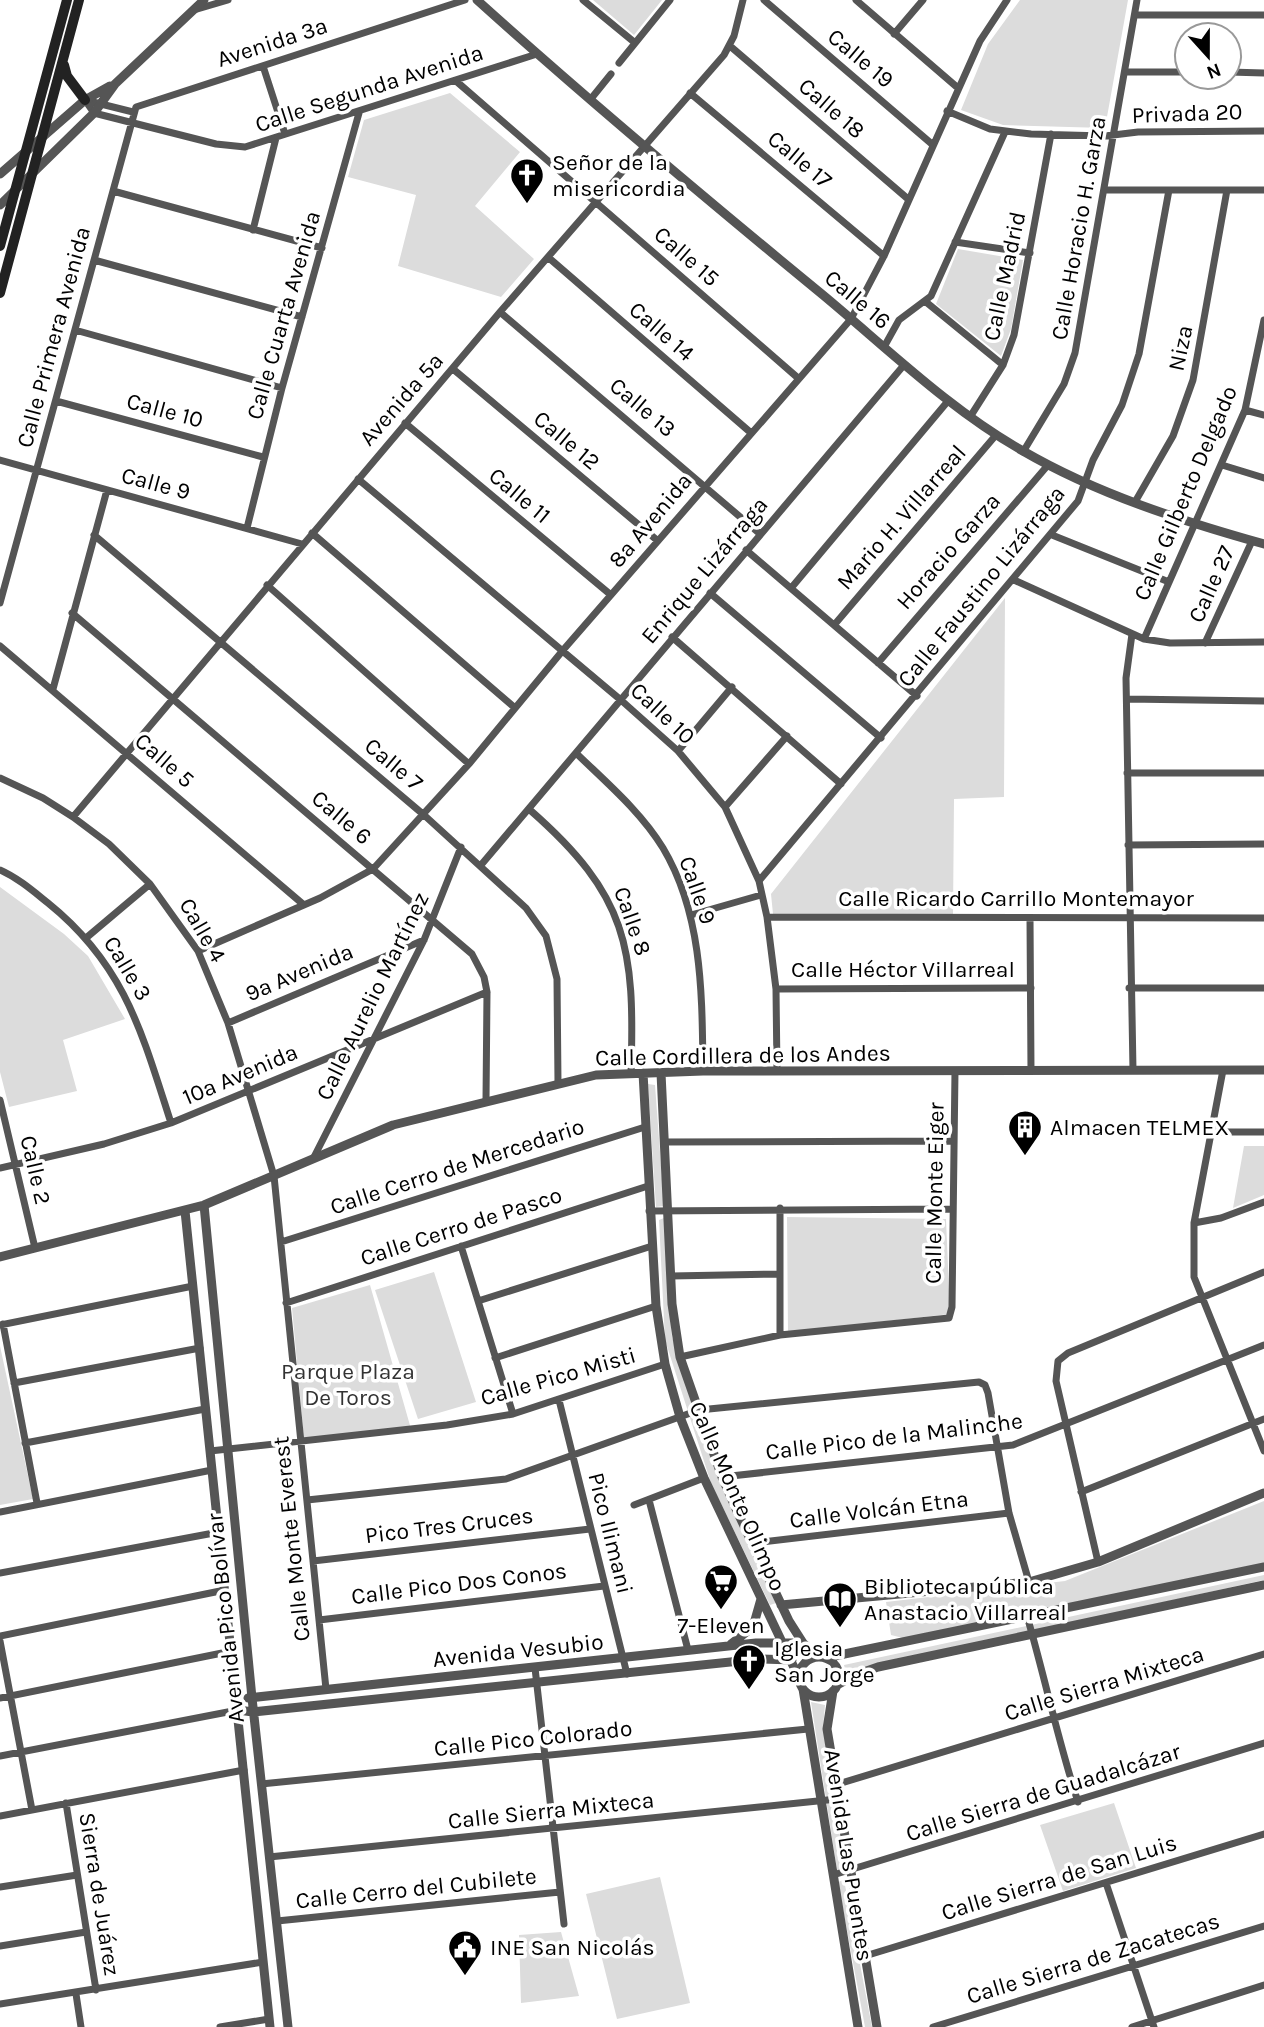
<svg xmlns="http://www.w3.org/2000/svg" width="1264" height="2027" font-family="Karla,sans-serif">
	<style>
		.green { fill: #dcdcdc }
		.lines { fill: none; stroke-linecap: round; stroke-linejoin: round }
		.minor { stroke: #555; stroke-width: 7 }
		.tertiary { stroke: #555; stroke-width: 9 }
		.secondary { stroke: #222; stroke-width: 10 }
		.labels { text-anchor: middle; stroke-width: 7; stroke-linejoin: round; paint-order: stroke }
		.street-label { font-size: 23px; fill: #000; stroke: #fff }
		.poi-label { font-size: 23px; fill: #000; stroke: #fff; text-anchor: start }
		.park-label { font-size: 23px; fill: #333; stroke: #fff }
	</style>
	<rect width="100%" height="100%" fill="#fff"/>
	<!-- green -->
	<path class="green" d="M593 0H662L634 35Z
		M1020 0H1128L1105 128 1003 125 961 110 988 44Z
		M450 93 520 152 475 206 534 259 501 297 398 266 416 195 348 177 364 120Z
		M958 249 1023 260 1011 329 1001 356 936 304Z
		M1005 598 1004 797 954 799 953 915 773 914 771 894Z
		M0 887 64 934 88 956 125 1019 63 1040 77 1091 9 1107 0 1072Z
		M648 1084 655 1085 664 1206 656 1207Z
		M1244 1146H1264V1195L1233 1208Z
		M787 1217 946 1219 950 1314 788 1332Z
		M664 1218 672 1337 719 1481 776 1603 770 1605 711 1483 665 1340 659 1220Z
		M434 1272 476 1402 418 1419 375 1290Z
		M370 1285 411 1429 304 1439 292 1308Z
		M0 1346 33 1499 0 1505Z
		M1264 1501V1563L903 1638 891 1635 886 1602 1065 1581Z
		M1264 1575V1580L873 1666 847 1676 844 1665Z
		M811 1702 825 1705 823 1727 845 1868 837 1870Z
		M1114 1803 1136 1868 1063 1891 1040 1825Z
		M660 1877 690 2003 617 2019 586 1894Z
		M844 1880 872 2027H865L838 1882Z
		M561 1932 579 1996 521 2003 519 1935Z"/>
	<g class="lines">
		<!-- minor -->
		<path class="minor" d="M583 0 634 42
			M764 0 933 145
			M856 0 958 88
			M194 10 228 0
			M1135 15H1264
			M894 34 923 0
			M730 46 908 199
			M619 63 670 0
			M263 66 285 134
			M1125 72H1187
			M1229 72 1264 73
			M456 81 798 378
			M690 93 884 256
			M85 100 94 113 216 144 245 147 537 54
			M85 100 133 112
			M590 100 611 74
			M947 111 990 129 1031 134 1105 136 1138 132 1264 131
			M1105 190H1264
			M113 191 322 248
			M253 230 276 138
			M955 242 1030 253
			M549 258 750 432
			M94 260 302 317
			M926 302 1003 365
			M500 312 759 533
			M75 330 282 388
			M884 347 899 320 931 296 1005 132
			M453 369 658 541
			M56 401 263 457
			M1245 410 1264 415
			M970 417 1003 365 1014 335 1051 134
			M405 423 611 595
			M1023 452 1064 384 1075 353 1137 0
			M0 460 302 544
			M1222 465 1264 478
			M358 479 622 701 678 751 725 807 759 881 767 917 776 989 777 1071
			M1135 502 1173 436 1193 380 1227 190
			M247 528 282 388 359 113
			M312 533 515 708
			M94 535 424 815 526 908 546 936 557 979 558 1083
			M1052 535 1169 582
			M746 550 917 696
			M1014 580 1144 639 1170 643 1264 642
			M267 585 469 764
			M792 587 948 401
			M710 593 881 738
			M0 603 136 107 465 0
			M72 613 472 954 484 977 487 992 486 1100
			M835 624 996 435
			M1132 634 1126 678 1133 1070
			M672 637 841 784
			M1144 639 1245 410 1264 320
			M1205 643 1252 541
			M0 646 304 905
			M878 663 1048 465
			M53 689 107 490
			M1127 699 1264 701
			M678 751 732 687
			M577 754C607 783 641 812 663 848 703 915 702 996 703 1071
			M1127 773H1264
			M0 778 43 798 73 817 109 844 150 884 198 951 228 1023 274 1176 326 1689
			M725 807 787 736
			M530 810C628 896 635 947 631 1073
			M73 817 500 312 724 55 734 36 743 0
			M1128 845 1264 844
			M481 865 904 365
			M0 870C18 878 33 891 48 903 125 965 142 1033 171 1123
			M759 881 1078 501 1093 460 1122 405 1139 354 1169 190
			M691 915 761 895
			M767 917 1264 918
			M1030 918 1031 1071
			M86 938 150 884
			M198 951 320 898 373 869 469 764 564 649 851 319 884 256 980 41 1007 0
			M1129 988H1264
			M776 989 1031 988
			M228 1023 424 940
			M1223 1070 1194 1223V1277L1264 1451
			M0 1100 35 1248
			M1209 1132H1264
			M664 1142 952 1141
			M313 1159 424 940 461 847
			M0 1168 104 1144 171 1123 487 992
			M780 1208V1335
			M649 1211 952 1209
			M1194 1223 1221 1218 1264 1202
			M281 1242 645 1127
			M461 1246 513 1414
			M671 1276 779 1274
			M478 1301 652 1246
			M286 1303 648 1186
			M3 1324 37 1503
			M0 1325 193 1286
			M680 1357 780 1335 949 1318 952 1307 955 1071
			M495 1358 656 1306
			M14 1383 200 1348
			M559 1400 627 1674
			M25 1443 205 1409
			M210 1451 447 1425 513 1414 665 1364
			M722 1477 1013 1445 1264 1345
			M1081 1492 1264 1419
			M307 1500 506 1479 699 1410 979 1382 985 1385 988 1393 1009 1513 1029 1582
			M649 1500 688 1650
			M634 1505 704 1478
			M0 1512 212 1470
			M753 1543 1009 1513
			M313 1561 590 1529
			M1098 1562 1056 1381 1058 1361 1068 1353 1264 1272
			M0 1573 219 1532
			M1027 1616C1045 1678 1058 1741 1078 1802
			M319 1620 604 1586
			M0 1636 225 1590
			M0 1641 32 1810
			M535 1668 564 1924
			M0 1698 232 1651
			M0 1756 238 1710
			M261 1784 808 1729
			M835 1785 1264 1654
			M66 1803 96 1990
			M0 1816 244 1770
			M269 1857 837 1799
			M833 1875 1264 1743
			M1106 1883 1154 2027
			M0 1887 77 1875
			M277 1921 560 1892
			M0 1946 86 1932
			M865 1956 1264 1834
			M76 1994 81 2027
			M0 2004 263 1962
			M220 2027 269 2019
			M933 2027 1264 1926
			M1132 2027 1264 1985"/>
		<!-- tertiary -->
		<path class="tertiary" d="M477 0C590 102 706 199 823 295 888 349 949 409 1023 451 1097 494 1182 521 1264 544
			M0 174 85 100 110 86
			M0 205 94 113 115 84 204 0
			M643 1073 656 1306 665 1364 680 1417 704 1478 799 1678
			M661 1073 672 1304 680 1357 722 1477 737 1511 789 1621 803 1643 818 1657
			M204 1205 252 1698 288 2027
			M185 1211 270 2027
			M0 1257 204 1205 393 1125 596 1075 703 1071 1264 1070
			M781 1605 1029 1582 1098 1562 1264 1493
			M731 1644 753 1627 761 1599
			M799 1677a20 20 0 1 1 40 0a20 20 0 1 1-40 0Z
			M825 1658 1264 1567
			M837 1685 855 1675 878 1667 1264 1585
			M803 1689 858 2027
			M833 1691 827 1729 877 2027
			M248 1698 756 1643H803
			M238 1710 253 1712 759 1659 792 1660"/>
		<!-- secondary -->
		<path class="secondary" d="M64 65 67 76 85 100
			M0 246 67 0
			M0 293 79 0"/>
	</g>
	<!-- icons -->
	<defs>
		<g id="church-pin" transform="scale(1.75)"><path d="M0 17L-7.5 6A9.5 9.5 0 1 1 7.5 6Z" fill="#000" stroke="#fff"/><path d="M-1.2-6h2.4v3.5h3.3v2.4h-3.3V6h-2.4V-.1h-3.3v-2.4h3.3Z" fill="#fff"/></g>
		<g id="building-pin" transform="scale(1.75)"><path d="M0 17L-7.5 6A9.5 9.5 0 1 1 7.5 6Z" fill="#000" stroke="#fff"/><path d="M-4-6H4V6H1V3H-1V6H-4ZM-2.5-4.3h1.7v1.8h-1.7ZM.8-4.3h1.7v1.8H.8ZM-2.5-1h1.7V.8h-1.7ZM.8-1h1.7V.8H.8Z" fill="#fff"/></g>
		<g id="supermarket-pin" transform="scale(1.75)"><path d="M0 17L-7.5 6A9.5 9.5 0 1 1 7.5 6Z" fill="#000" stroke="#fff"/><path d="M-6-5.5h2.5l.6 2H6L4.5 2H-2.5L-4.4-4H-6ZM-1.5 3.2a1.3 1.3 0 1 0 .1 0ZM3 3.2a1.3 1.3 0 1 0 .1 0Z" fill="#fff"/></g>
		<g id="library-pin" transform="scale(1.75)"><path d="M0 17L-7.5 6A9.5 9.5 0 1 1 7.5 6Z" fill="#000" stroke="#fff"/><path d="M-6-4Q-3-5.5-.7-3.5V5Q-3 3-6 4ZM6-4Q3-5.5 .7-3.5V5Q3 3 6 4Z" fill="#fff"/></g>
		<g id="civic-pin" transform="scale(1.75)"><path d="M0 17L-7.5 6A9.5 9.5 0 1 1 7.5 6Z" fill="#000" stroke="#fff"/><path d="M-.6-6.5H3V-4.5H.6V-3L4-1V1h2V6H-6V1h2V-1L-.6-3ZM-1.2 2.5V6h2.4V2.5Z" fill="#fff"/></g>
	</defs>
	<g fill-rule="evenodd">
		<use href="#church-pin" x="527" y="175"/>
		<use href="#building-pin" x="1025" y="1127"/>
		<use href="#supermarket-pin" x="721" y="1581"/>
		<use href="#library-pin" x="840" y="1599"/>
		<use href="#church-pin" x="749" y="1661"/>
		<use href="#civic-pin" x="465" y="1947"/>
	</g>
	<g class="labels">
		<!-- street labels -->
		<g class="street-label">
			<text transform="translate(272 42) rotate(-18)" y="8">Avenida 3a</text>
			<text transform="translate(861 58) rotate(40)" y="8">Calle 19</text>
			<text transform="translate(369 88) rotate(-18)" y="8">Calle Segunda Avenida</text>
			<text transform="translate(832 108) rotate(41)" y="8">Calle 18</text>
			<text transform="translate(1187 113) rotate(-2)" y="8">Privada 20</text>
			<text transform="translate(800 159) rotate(40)" y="8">Calle 17</text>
			<text transform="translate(1078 228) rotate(-80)" y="8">Calle Horacio H. Garza</text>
			<text transform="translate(687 256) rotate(41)" y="8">Calle 15</text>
			<text transform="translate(1004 276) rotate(-78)" y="8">Calle Madrid</text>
			<text transform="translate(858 299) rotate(40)" y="8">Calle 16</text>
			<text transform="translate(283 315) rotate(-74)" y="8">Calle Cuarta Avenida</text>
			<text transform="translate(662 331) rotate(41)" y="8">Calle 14</text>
			<text transform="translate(53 337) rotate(-75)" y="8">Calle Primera Avenida</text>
			<text transform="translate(1180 348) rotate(-78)" y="8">Niza</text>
			<text transform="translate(401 399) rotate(-49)" y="8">Avenida 5a</text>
			<text transform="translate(643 407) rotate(40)" y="8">Calle 13</text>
			<text transform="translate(165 410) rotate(15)" y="8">Calle 10</text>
			<text transform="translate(567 440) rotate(40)" y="8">Calle 12</text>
			<text transform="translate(156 483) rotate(15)" y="8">Calle 9</text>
			<text transform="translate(1185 493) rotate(-67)" y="8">Calle Gilberto Delgado</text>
			<text transform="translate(520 495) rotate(40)" y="8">Calle 11</text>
			<text transform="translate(901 517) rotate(-49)" y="8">Mario H. Villarreal</text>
			<text transform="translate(650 520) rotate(-50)" y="8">8a Avenida</text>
			<text transform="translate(948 551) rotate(-49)" y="8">Horacio Garza</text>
			<text transform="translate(704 570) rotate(-50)" y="8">Enrique Lizárraga</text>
			<text transform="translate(1211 584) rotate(-66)" y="8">Calle 27</text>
			<text transform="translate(981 586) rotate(-51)" y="8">Calle Faustino Lizárraga</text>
			<text transform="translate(663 713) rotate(43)" y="8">Calle 10</text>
			<text transform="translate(165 760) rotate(41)" y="8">Calle 5</text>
			<text transform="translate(394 764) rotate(40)" y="8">Calle 7</text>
			<text transform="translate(342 817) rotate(40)" y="8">Calle 6</text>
			<text transform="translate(698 890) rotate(71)" y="8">Calle 9</text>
			<text x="1016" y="906">Calle Ricardo Carrillo Montemayor</text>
			<text transform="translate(633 921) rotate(71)" y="8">Calle 8</text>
			<text transform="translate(203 930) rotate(60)" y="8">Calle 4</text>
			<text transform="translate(128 968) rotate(59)" y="8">Calle 3</text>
			<text x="903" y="977">Calle Héctor Villarreal</text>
			<text transform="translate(299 972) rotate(-23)" y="8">9a Avenida</text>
			<text transform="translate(372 996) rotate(-64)" y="8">Calle Aurelio Martínez</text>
			<text transform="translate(743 1055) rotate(-1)" y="8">Calle Cordillera de los Andes</text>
			<text transform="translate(240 1074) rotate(-23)" y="8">10a Avenida</text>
			<text transform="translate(457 1166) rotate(-18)" y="8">Calle Cerro de Mercedario</text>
			<text transform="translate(36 1170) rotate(77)" y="8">Calle 2</text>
			<text transform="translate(934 1193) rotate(-89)" y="8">Calle Monte Eiger</text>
			<text transform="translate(461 1226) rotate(-18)" y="8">Calle Cerro de Pasco</text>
			<text transform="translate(558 1376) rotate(-16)" y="8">Calle Pico Misti</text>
			<text transform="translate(894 1436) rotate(-7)" y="8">Calle Pico de la Malinche</text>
			<text transform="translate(738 1496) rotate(66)" y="8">Calle Monte Olimpo</text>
			<text transform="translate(879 1509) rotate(-7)" y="8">Calle Volcán Etna</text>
			<text transform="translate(449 1525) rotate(-7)" y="8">Pico Tres Cruces</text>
			<text transform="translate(611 1533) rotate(76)" y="8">Pico Ilimani</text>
			<text transform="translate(291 1539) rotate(-96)" y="8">Calle Monte Everest</text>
			<text transform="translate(459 1583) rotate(-7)" y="8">Calle Pico Dos Conos</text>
			<text transform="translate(225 1618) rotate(-96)" y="8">Avenida Pico Bolívar</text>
			<text transform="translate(518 1650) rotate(-6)" y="8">Avenida Vesubio</text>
			<text transform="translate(1104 1683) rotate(-17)" y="8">Calle Sierra Mixteca</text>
			<text transform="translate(533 1738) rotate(-6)" y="8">Calle Pico Colorado</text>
			<text transform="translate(1043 1792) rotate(-17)" y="8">Calle Sierra de Guadalcázar</text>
			<text transform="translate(551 1810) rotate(-6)" y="8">Calle Sierra Mixteca</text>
			<text transform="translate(849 1855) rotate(81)" y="8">Avenida Las Puentes</text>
			<text transform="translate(1059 1877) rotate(-17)" y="8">Calle Sierra de San Luis</text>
			<text transform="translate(416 1888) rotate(-6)" y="8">Calle Cerro del Cubilete</text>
			<text transform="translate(100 1894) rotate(81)" y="8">Sierra de Juárez</text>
			<text transform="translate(1093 1958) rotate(-17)" y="8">Calle Sierra de Zacatecas</text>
		</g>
		<!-- poi labels -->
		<g class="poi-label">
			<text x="552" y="170">Señor de la<tspan x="552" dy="26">misericordia</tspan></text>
			<text x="1050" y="1135">Almacen TELMEX</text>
			<text x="864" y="1594">Biblioteca pública<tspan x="864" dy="26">Anastacio Villarreal</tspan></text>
			<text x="721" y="1633" text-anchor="middle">7-Eleven</text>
			<text x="774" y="1656">Iglesia<tspan x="774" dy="26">San Jorge</tspan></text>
			<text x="490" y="1955">INE San Nicolás</text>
		</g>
		<!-- park labels -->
		<g class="park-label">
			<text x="348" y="1379">Parque Plaza<tspan x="348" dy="26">De Toros</tspan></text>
		</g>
	</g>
	<!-- north arrow -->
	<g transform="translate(1208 56) rotate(159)"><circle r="33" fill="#ffffff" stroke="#999999" stroke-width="2"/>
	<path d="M0-5L12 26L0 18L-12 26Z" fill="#000000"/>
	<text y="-10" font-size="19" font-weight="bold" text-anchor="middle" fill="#000000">N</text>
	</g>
</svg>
